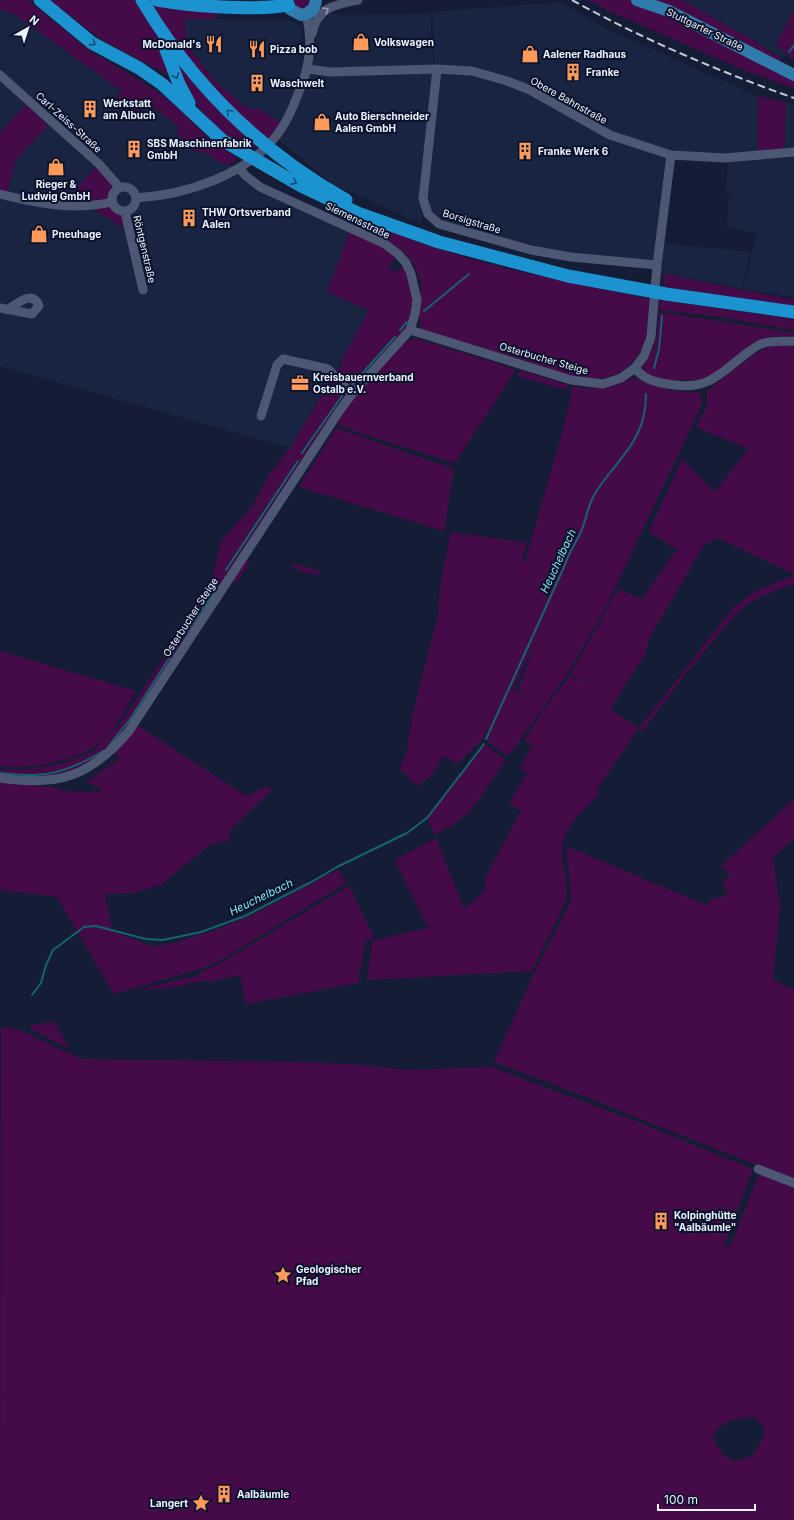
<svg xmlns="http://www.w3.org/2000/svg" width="794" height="1520" font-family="Inter,sans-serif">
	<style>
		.built { fill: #192442 }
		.green { fill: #450b49; fill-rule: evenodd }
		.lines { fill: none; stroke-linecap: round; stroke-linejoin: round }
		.stream { stroke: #14636e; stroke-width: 2 }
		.minor { stroke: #4c5773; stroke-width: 9 }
		.major { stroke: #2f7bab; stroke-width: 12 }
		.highway { stroke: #1c93d1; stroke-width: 13 }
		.rail { stroke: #c2c9d9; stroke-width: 2; stroke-dasharray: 8 4; stroke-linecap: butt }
		.oneway { stroke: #949cb2 }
		.oneway2 { stroke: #134d76 }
		.labels { text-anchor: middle; stroke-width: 4; stroke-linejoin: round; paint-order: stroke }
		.street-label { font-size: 10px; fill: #ebf1ff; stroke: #0b132b }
		.poi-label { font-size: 10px; font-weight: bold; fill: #ebf1ff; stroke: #0b132b; text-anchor: start }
		.water-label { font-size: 11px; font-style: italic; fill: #89e6f6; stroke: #0b132b }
	</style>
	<rect width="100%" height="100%" fill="#141d35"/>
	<!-- built -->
	<path class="built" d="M682 0H794V61L786 53 782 59 752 39Z
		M560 2 610 30 758 96V152L784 150 786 102 794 105V297L743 289 757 233 727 228 729 194 725 193 729 157 670 153 653 262 534 251 440 221 430 213 426 200 439 73 434 61 433 12Z
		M0 8 7 13 9 10 122 91 113 102 138 114 147 103 179 127 197 152 207 153 219 162 229 165 259 181 353 223 327 292 369 309 340 364 290 448 0 366Z
		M430 13 434 74 422 199V224L334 185 272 135 259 109 246 108 214 80 187 45 185 19H284L296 23 301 26V57L316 58 317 28 322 18 330 14 352 15Z
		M662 243 750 252 742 288 660 273Z"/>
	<!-- green -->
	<path class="green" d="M0 0H28L91 52 126 72 157 91 186 115 207 137 238 159 229 165 219 162 207 153 197 152 177 133 179 127 148 103 133 117 113 102 122 91 10 11 7 13 0 8Z
		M50 0H226L215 19H185L187 45 214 80 246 108 259 109 281 123 272 135 250 150 237 143 220 130 199 108 187 85 100 39Z
		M292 0H311V3L305 10 296 9Z
		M589 0H682L751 39 782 59 776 70 794 79V88L751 73 611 12Z
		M794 10V60L776 44Z
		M758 96 786 102 784 151 758 152Z
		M26 105 48 125 15 161 7 194 0 192V133Z
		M99 164 116 190C111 196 111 202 116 209L125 212 128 228 117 224 88 206H72V194Z
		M326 205C373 225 419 244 468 258 528 275 590 287 651 299 649 322 649 347 631 364 621 374 605 379 592 379 570 378 547 368 527 361 492 350 456 340 421 330 417 313 423 297 420 281 411 238 356 229 325 209Z
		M350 231 385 248 396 257 389 266 396 273 404 266C409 282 415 297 412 314 407 336 385 351 371 366 359 378 349 391 339 404L123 733C102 759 69 778 34 779 23 779 11 776 0 775V770L29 769 61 764 92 752 121 722 194 613 214 572 221 541 253 506 270 473 290 448 337 370 344 364H340L369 310 327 292Z
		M664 274 794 300V306L664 287Z
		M660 300 788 318 794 320V330L721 317 658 310Z
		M659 312 794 333V336L766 337 751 344 718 371 700 380H669L654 377 643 370C642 363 649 357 652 350 657 338 658 325 659 312Z
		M415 338 515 369 514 373 455 463 356 432 336 423 353 399 405 342Z
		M770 346H794V574L718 538 704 545 650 637 645 655 610 709 639 728 734 607 754 592 794 575V584C771 592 750 599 733 617L680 681 643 731 638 729 596 791 599 794C582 812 560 829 562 855 563 870 568 885 566 901L532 971 367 980 372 941 431 927 426 925 395 860 436 838 464 909 484 891 487 875 521 810 509 804 527 773 520 768 532 745 524 741 542 712 570 675 585 684 571 673 618 589 642 599 677 549 649 532 682 459 715 492 748 449 696 427 707 406V391L754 354Z
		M520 370 568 385 567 390 517 376Z
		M634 377C654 388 676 393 699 392L702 399 700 409 606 607 568 673 511 753 504 754 486 740 492 728 488 730 482 740 457 764 443 756 432 775 417 786 400 769 407 751 413 712 438 615 440 585 451 532 527 543 522 561 525 562 564 426 573 386C596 391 613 388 634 377ZM536 640 518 690 536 702 513 689Z
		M336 428 454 469 444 531 299 487Z
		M251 560 237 583 232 581 245 561Z
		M297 564 320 572V575L306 573 289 566Z
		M0 651 136 691C126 707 117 727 103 740 80 761 30 770 0 766Z
		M137 725 246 796 267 786 272 790 230 830 229 841 211 844 162 884 135 893 105 894 112 931 151 946 170 944 215 930 253 915 338 869 346 883 231 954 207 967 114 994 57 897 0 890V782L60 788 59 791 100 792 101 789 86 782 121 758 114 753Z
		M484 744 505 759 504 763 469 813 453 825 435 835 427 818Z
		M794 799V839L767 862 773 858 780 906 773 980 794 989V1180L573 1092 494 1062 535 971 570 903 571 894 566 846 708 906 711 898 716 899 728 895 722 882 730 875 721 866Z
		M349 886 374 937 366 940 358 983 246 1004 240 975 209 982V980L185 984V986L136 991 185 978 189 979 222 962Z
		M49 1022 56 1023 69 1049 31 1029V1025Z
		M1 1027 20 1030 81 1059 295 1062 351 1064 406 1070 491 1067 633 1120 753 1169 724 1245 730 1247 759 1174 794 1185V1520H0ZM755 1417 765 1429 760 1445 752 1456 738 1461 724 1456 712 1437C722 1419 736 1419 755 1417Z"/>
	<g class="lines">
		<!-- stream -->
		<path class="stream" d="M789 52 794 45
			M424 311 469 274
			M400 330 407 322
			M654 368 659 349 662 316
			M351 386 395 337
			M302 453 342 396
			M226 570 298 461
			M181 640 218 587
			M486 739 564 567C568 554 575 544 581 532 586 520 587 509 593 497 615 459 646 444 646 394
			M108 747 131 718 177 646
			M0 773C42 779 67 773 103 751
			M32 995 41 983 46 965 53 950 84 927 96 926 146 939 163 940 201 932 245 916 315 880 337 867 407 833 427 818 484 744"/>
		<!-- minor -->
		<path class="minor" d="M312 34C317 7 335 5 358 0
			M308 69 330 72 437 69 472 71 507 81 530 90 610 135 671 155 725 158 794 152
			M437 69 423 199 428 214 439 224 531 250 571 257 657 265
			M0 75 99 164 120 188
			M112 199a12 12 0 1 1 24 0a12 12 0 1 1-24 0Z
			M0 194C36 203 75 211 112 202
			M136 198C185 195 249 175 279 132 288 120 293 108 298 94 310 67 313 43 306 14
			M125 212 143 290
			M0 308 32 314 39 306C33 289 17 304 7 310
			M410 330 571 380 603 384 621 378 635 368 644 356 651 337 657 265 671 155
			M635 368C643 379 655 382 667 384 701 390 713 381 738 360 745 355 752 348 761 344 771 340 783 342 794 341
			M261 416 277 365 283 359 328 369 352 394
			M0 778C59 787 91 776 129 731L340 410 352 394 410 330 415 314 417 300 411 274 406 263 398 254 385 244 260 187 246 176 239 168
			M758 1169 794 1183"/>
		<!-- major -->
		<path class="major" d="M287 0 290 9 301 15C310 14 315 9 316 0
			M637 0 669 11 794 75"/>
		<!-- highway -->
		<path class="highway" d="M40 0 92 43 139 68 162 84 222 140 301 186 360 214 439 242 568 276 666 294 794 312
			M142 0C192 84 261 152 346 200
			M157 0C192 6 253 11 288 5
			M163 42 179 84 189 103"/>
		<!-- rail -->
		<path class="rail" d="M572 0C642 39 718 71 794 98"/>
	</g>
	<!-- one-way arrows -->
	<defs><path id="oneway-chevron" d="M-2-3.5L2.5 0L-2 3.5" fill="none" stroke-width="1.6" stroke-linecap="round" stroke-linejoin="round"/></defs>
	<use class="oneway" href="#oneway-chevron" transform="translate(326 10) rotate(-32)"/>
	<g class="oneway2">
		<use href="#oneway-chevron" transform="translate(93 43) rotate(33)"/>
		<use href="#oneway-chevron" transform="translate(176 76) rotate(68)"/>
		<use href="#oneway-chevron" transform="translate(229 112) rotate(-135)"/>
		<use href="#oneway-chevron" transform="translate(294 182) rotate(29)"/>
	</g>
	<!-- icons -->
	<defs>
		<g id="shop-bare" transform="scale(1.38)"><path d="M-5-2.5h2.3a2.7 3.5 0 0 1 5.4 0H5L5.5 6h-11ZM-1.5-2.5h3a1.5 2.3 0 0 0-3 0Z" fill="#ff9b5a" stroke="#0b132b" stroke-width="2.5" paint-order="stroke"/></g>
		<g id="restaurant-bare" transform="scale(1.38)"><path d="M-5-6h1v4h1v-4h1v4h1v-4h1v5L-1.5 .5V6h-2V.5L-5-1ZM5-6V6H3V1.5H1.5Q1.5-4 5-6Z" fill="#ff9b5a" stroke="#0b132b" stroke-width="2.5" paint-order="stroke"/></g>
		<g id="building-bare" transform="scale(1.38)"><path d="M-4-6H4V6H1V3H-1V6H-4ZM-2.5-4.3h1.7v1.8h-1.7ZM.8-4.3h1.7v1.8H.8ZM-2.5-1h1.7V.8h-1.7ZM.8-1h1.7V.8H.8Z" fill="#ff9b5a" stroke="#0b132b" stroke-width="2.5" paint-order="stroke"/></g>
		<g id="office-bare" transform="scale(1.38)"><path d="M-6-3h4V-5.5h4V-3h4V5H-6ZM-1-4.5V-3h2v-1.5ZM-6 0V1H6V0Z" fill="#ff9b5a" stroke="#0b132b" stroke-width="2.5" paint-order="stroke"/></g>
		<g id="sight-bare" transform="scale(1.38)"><path d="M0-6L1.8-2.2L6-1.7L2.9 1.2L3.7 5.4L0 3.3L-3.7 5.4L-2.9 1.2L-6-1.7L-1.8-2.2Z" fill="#ff9b5a" stroke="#0b132b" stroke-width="2.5" paint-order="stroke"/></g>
	</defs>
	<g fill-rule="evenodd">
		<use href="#shop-bare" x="361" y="42"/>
		<use href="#restaurant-bare" x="214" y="44"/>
		<use href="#restaurant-bare" x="257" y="49"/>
		<use href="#shop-bare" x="530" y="54"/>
		<use href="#building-bare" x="573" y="72"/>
		<use href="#building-bare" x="257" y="83"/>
		<use href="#building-bare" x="90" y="109"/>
		<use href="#shop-bare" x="322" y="122"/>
		<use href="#building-bare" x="134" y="149"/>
		<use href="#building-bare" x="525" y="151"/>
		<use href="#shop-bare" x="56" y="167"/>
		<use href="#building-bare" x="189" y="218"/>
		<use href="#shop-bare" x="39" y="234"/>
		<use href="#office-bare" x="300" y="383"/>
		<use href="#building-bare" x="661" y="1221"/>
		<use href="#sight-bare" x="283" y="1275"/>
		<use href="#building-bare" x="224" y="1494"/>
		<use href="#sight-bare" x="201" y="1503"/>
	</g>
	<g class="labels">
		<!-- street labels -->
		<g class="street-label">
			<text transform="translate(705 29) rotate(26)" y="4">Stuttgarter Straße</text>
			<text transform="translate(569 100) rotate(29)" y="4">Obere Bahnstraße</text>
			<text transform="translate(69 122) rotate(42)" y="4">Carl-Zeiss-Straße</text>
			<text transform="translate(358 220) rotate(26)" y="4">Siemensstraße</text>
			<text transform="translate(472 221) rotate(17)" y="4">Borsigstraße</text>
			<text transform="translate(145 249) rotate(77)" y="4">Röntgenstraße</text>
			<text transform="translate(544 358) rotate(16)" y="4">Osterbucher Steige</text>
			<text transform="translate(190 617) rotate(-57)" y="4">Osterbucher Steige</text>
		</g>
		<!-- poi labels -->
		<g class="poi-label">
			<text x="374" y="46">Volkswagen</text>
			<text x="201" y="48" text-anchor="end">McDonald's</text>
			<text x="270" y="53">Pizza bob</text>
			<text x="543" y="58">Aalener Radhaus</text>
			<text x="586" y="76">Franke</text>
			<text x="270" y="87">Waschwelt</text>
			<text x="103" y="107">Werkstatt<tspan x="103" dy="12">am Albuch</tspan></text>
			<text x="335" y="120">Auto Bierschneider<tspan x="335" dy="12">Aalen GmbH</tspan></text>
			<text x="147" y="147">SBS Maschinenfabrik<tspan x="147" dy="12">GmbH</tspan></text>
			<text x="538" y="155">Franke Werk 6</text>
			<text x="56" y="188" text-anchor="middle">Rieger &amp;<tspan x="56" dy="12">Ludwig GmbH</tspan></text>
			<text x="202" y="216">THW Ortsverband<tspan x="202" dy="12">Aalen</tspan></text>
			<text x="52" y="238">Pneuhage</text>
			<text x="313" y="381">Kreisbauernverband<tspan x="313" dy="12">Ostalb e.V.</tspan></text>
			<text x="674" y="1219">Kolpinghütte<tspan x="674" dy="12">"Aalbäumle"</tspan></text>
			<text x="296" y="1273">Geologischer<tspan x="296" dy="12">Pfad</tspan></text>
			<text x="237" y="1498">Aalbäumle</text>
			<text x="188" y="1507" text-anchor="end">Langert</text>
		</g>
		<!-- water labels -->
		<g class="water-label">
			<text transform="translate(558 561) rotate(-65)" y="4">Heuchelbach</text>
			<text transform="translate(261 897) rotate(-26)" y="4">Heuchelbach</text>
		</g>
	</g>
	<!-- north arrow -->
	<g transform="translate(28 28) rotate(39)" stroke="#0b132b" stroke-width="3" paint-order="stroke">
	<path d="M0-3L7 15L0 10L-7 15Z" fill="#ebf1ff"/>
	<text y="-6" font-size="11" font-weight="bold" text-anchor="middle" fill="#ebf1ff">N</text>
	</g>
	<!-- scale -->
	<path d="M658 1504v6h97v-6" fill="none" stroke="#ebf1ff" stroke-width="2"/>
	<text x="664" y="1504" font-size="12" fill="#ebf1ff" stroke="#0b132b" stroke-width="3" paint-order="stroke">100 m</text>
</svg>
